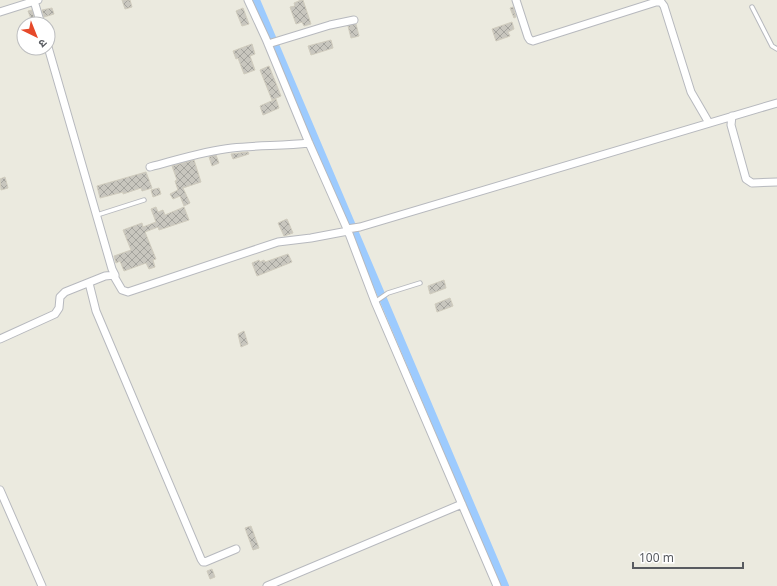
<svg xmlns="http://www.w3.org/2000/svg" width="777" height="586" font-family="'Noto Sans','Noto Sans Devanagari',sans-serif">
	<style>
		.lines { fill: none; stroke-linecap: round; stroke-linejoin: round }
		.canal { stroke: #9dcbfe; stroke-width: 8 }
		.building { fill: url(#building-cross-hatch); stroke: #d0ccbe }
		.service-casing { stroke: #b7b9be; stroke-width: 5.5 }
		.minor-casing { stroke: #b7b9be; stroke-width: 9 }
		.service { stroke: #fff; stroke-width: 3.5 }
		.minor { stroke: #fff; stroke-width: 7 }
	</style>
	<defs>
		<pattern id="building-cross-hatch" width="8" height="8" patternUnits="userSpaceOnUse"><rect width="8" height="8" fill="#c8c6be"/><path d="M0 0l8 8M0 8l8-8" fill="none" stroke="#a5a49e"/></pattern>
	</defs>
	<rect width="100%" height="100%" fill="#ebeadf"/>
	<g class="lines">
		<!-- canal -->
		<path class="canal" d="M256 0 505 586"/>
	</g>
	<!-- building -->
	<path class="building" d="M122 0H130L132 7 125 9Z
		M301 0H303L311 24 304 26 302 22 296 24 290 7 295 6 294 3Z
		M513 7 516 17 514 18 510 8Z
		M52 8 54 14 44 17 42 10Z
		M243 8 249 24 242 26 236 11Z
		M32 10 36 24H33L28 11Z
		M512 22 514 29 508 32 510 36 496 41 492 29Z
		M356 24 359 36 351 38 348 26Z
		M331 40 333 48 311 55 308 46Z
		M252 44 255 54 250 56 255 70 244 74 238 58 236 59 233 51Z
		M269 66 281 96 272 100 260 70Z
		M276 99 279 108 263 115 260 106Z
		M248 152 249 154 233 159 231 154Z
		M216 155 219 163 212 166 209 157Z
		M194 160 201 182 183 188 190 203 184 206 180 196 173 199 170 194 178 190 175 181 177 180 172 166Z
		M146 172 152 188 142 191 141 188 123 194V192L100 198 97 186Z
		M5 177 8 188 1 190 0 179Z
		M159 188 161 194 153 197 151 190Z
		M156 207 158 212 163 210 165 215 184 207 189 220 159 230 158 227 145 232 156 259 153 260 155 267 149 269 146 263 124 271 120 261 116 263 114 256 131 250 123 230 142 223 143 227 156 222 151 209Z
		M287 219 293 233 284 236 278 223Z
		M288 254 292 262 257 276 252 263 259 260 260 262 264 260 265 262Z
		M444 280 446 288 430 294 428 286Z
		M450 298 453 306 437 312 435 304Z
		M244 331 248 344 241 347 238 334Z
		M251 526 259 548 253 550 245 528Z
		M212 569 215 577 210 579 207 571Z"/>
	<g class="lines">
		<!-- service casing -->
		<g class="service-casing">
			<path id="service" d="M752 7 772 46 777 49
				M97 215 144 200
				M375 302 388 293 420 283"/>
		</g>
		<!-- minor casing -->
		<g class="minor-casing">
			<path id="minor" d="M248 0 266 39 309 143 348 231 375 302 497 586
				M516 0 528 37 530 40 533 41 656 2H661L664 6 691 92 709 123
				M34 1 41 24
				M0 12 38 0
				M268 44 330 25 354 20
				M48 47 112 269 115 275
				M732 116 731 125 746 179 752 183 777 182
				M150 167C177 160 204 151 232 148 257 145 283 146 309 143
				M89 283 96 311 201 559 203 562H205L236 549
				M0 339 55 314 59 308 60 297 65 292 105 276 115 275V278L122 290 128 292 278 242 311 238 348 231 347 229 360 227 777 103
				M0 490 42 586
				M267 586 462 504"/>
		</g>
		<!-- service -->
		<use href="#service" class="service"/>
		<!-- minor -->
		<use href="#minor" class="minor"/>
	</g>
	<!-- north arrow -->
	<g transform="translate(36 36) rotate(137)"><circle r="19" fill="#ffffff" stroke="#bcbdbf"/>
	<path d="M0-3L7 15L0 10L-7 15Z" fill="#e6492a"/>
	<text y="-6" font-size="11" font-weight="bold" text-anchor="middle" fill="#585b60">उ</text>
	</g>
	<!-- scale -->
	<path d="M633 562v6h110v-6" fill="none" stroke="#585b60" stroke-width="2"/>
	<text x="639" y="562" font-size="12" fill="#585b60" stroke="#ffffff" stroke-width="3" paint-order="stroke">100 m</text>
</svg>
